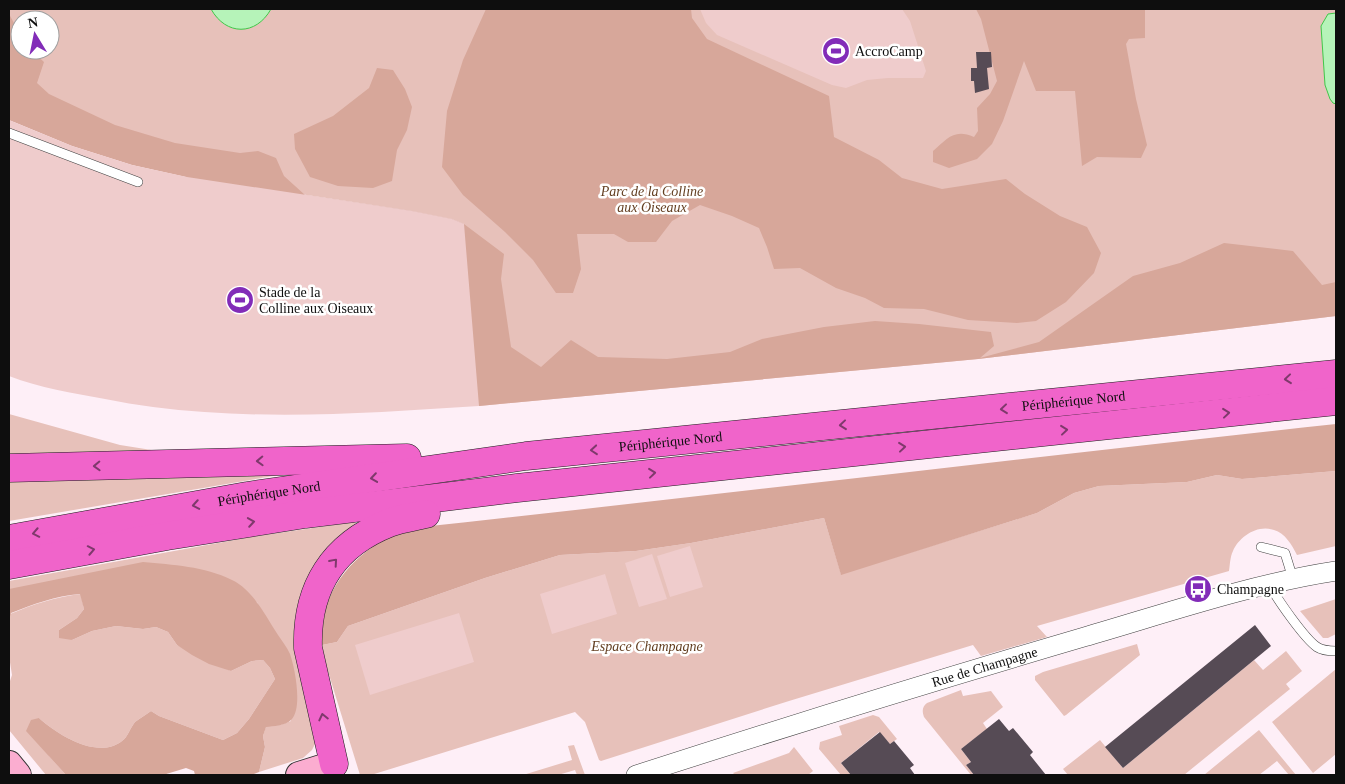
<svg xmlns="http://www.w3.org/2000/svg" width="1345" height="784" font-family="Georgia,serif">
	<style>
		.green { fill: #e7c1ba; fill-rule: evenodd }
		.forest { fill: #d7a79a }
		.pitch { fill: #efcccc }
		.water { fill: #b6f3b9; stroke: #40c749 }
		.building { fill: #564b55 }
		.lines { fill: none; stroke-linecap: round; stroke-linejoin: round }
		.service-casing { stroke: #414141; stroke-width: 10 }
		.minor-casing { stroke: #414141; stroke-width: 20 }
		.secondary-casing { stroke: #303030; stroke-width: 28 }
		.trunk-casing { stroke: #1f1f1f; stroke-width: 29 }
		.service { stroke: #fff; stroke-width: 9 }
		.minor { stroke: #fff; stroke-width: 19 }
		.secondary { stroke: #fbadd0; stroke-width: 26 }
		.trunk { stroke: #f064ca; stroke-width: 28 }
		.oneway { stroke: #7f396c }
		.labels { text-anchor: middle; stroke-width: 5; stroke-linejoin: round; paint-order: stroke }
		.poi-label { font-size: 14px; fill: #0e0e0e; stroke: #fff; text-anchor: start }
		.park-label { font-size: 14px; font-style: italic; fill: #633f21; stroke: #fff }
		.street-label { font-size: 14px; fill: #0e0e0e; stroke: #fff }
	</style>
	<rect width="100%" height="100%" fill="#feeff7"/>
	<!-- green -->
	<path class="green" d="M9 9H1336V316L978 359 479 406 464 224 452 219 412 211 187 177 9 120ZM20 20H50V50H20Z
		M9 414 120 445 246 465 315 469 9 521Z
		M1336 471V546L1297 555C1292 545 1285 533 1274 530 1257 524 1239 537 1233 551 1230 557 1230 565 1229 571L1037 626 1047 637 981 656 973 645 789 701 601 761 599 760 585 722 575 712 371 775H360L326 665 322 645 337 642 348 626 485 578 560 555 636 551 691 543 824 518 841 574 1037 513 1074 493 1099 486 1187 482 1217 475 1242 479Z
		M354 522 358 526 318 564 316 742 312 750 303 758 259 772 265 747 263 736 266 726 280 725 291 721 257 602 9 589V581L251 537Z
		M81 594 84 609 77 618 59 630 72 640 92 631 116 626 143 629 156 627 168 632 177 645 231 671 252 661 263 660 270 668 275 679 249 719 237 733 223 740 159 716 151 711C146 715 140 718 135 722 130 728 128 737 122 741 98 760 58 735 39 718L49 756 66 775H46L9 730V684L12 675 9 656V620L10 614C34 604 55 597 81 594Z
		M1336 599V634L1328 638H1323L1300 611Z
		M1137 644 1140 655 1066 715 1064 716 1035 680V676L1043 672Z
		M1286 651 1302 671 1286 684 1290 689 1184 775H1068L1063 769 1100 740 1123 768 1254 660 1263 670Z
		M1336 669V754L1313 773 1272 722Z
		M961 690 963 696 991 691 1003 707 983 723 987 729 961 749 971 762 966 765 974 775H971L924 717C922 711 922 707 927 703Z
		M873 715 879 717 897 739 890 744 879 732 841 763 851 775H841L819 749 820 742 842 735 839 726Z
		M1259 730 1296 775H1289L1277 761 1259 775H1204Z
		M574 745 585 775H577L575 770 558 775H523L572 760 568 746Z
		M794 747 813 771 808 775H735L733 773 789 753Z"/>
	<!-- forest -->
	<path class="forest" d="M486 9H691L692 18 707 39 829 96 834 137 879 160 902 178 942 189 1006 179 1025 194 1060 216 1087 227 1101 253 1094 273 1066 302 1036 321 1017 323 968 320 924 309 884 308 865 298 836 288 800 268 774 269 767 247 759 228 732 216 700 205 672 221 656 242H628L614 234H577L581 269 573 293H556L533 260 505 232 463 195 442 167 447 111 463 60Z
		M976 9H1145V38L1129 39 1126 44 1136 99 1147 145 1141 158 1097 157 1082 166 1075 91H1036L1024 61 1003 121 992 144 977 159 949 168 933 162V151C947 139 954 128 974 137L978 131 977 108 990 94 997 81 981 19Z
		M9 14 20 34V50H31L44 62 37 83 49 94 115 125 175 143 240 153 258 151 276 158 284 176 305 195 412 211 452 219 464 224 504 254 501 279 511 347 541 367 571 340 598 357 667 359 730 352 762 339 824 327 875 321 919 324 991 332 994 346 980 358 1039 342 1133 276 1180 263 1224 243 1293 251 1322 285 1336 282V316L978 359 479 406 461 379 186 177 132 165 72 146 9 120Z
		M377 68 393 70 405 89 412 107 407 130 397 150 392 181 373 188 338 186 310 177 295 149 294 134 333 116 369 88Z
		M1336 424V471L1242 479 1217 475 1187 482 1099 486 1074 493 1037 513 841 575 824 518 691 543 636 551 560 555 485 578 348 626 337 642 322 645C318 597 347 560 388 537 397 532 410 530 421 527 726 494 1031 457 1336 424Z
		M143 562C173 565 204 566 232 580 253 590 265 615 278 635 282 641 287 647 290 654 295 668 303 709 291 720 285 726 273 726 266 727L263 736 265 747 259 772 251 775H195L194 771 186 768 163 775H66L26 731 31 720 39 718C58 735 98 760 122 741 128 737 130 728 135 722 140 718 146 715 151 711L159 716 223 740 237 733 249 719 275 679 270 668 263 660 252 661 231 671 209 664 192 655 177 645 168 632 156 627 143 629 116 626 92 631 72 640 59 638V630L77 618 84 609 80 594C55 596 34 604 11 613L9 620V589Z"/>
	<!-- pitch -->
	<path class="pitch" d="M700 9H902L910 21 926 71 923 78H888L867 80 846 88 832 85 717 35 706 23Z
		M9 120 72 146 132 165 187 177 412 211 452 219 464 224 479 406C371 413 261 421 153 407 137 405 121 402 105 399 72 393 40 388 9 376Z
		M690 546 703 587 670 597 657 556Z
		M652 554 667 599 639 607 625 563Z
		M605 574 617 614 552 634 540 594Z
		M459 613 474 662 370 695 355 645Z"/>
	<!-- water -->
	<path class="water" d="M211 9H271C256 36 226 36 211 9Z
		M1336 13V104L1333 103 1330 99 1325 85 1321 26 1328 14Z"/>
	<!-- building -->
	<path class="building" d="M976 52H991L992 67 987 68 989 89 975 93 974 81H971V68H977Z
		M1255 625 1271 646 1123 768 1105 747Z
		M999 719 1009 731 1013 728 1033 752 1030 755 1046 775H974L966 765 971 762 961 749Z
		M880 732 890 744 894 741 914 765 910 768 915 775H851L841 763Z"/>
	<g class="lines">
		<!-- service casing -->
		<g class="service-casing">
			<path id="service" d="M9 133 138 182
				M1261 547 1285 553 1293 579
				M1270 585C1276 598 1305 639 1317 647 1323 651 1330 651 1336 651"/>
		</g>
		<!-- minor casing -->
		<g class="minor-casing">
			<g id="minor">
				<path id="s1" d="M636 775C785 727 934 681 1084 637 1167 613 1251 584 1336 571"/>
			</g>
		</g>
		<!-- secondary casing -->
		<g class="secondary-casing">
			<path id="secondary" d="M9 764 18 775
				M299 775 334 764"/>
		</g>
		<!-- trunk casing -->
		<g class="trunk-casing">
			<g id="trunk">
				<path d="M9 468 407 458"/>
				<path id="s2" d="M9 539 247 496 526 456 1336 374"/>
				<path d="M9 565 167 536 305 514 517 488 1336 401"/>
				<path d="M334 764 308 648C306 588 333 545 389 523 401 518 414 517 426 514"/>
			</g>
		</g>
		<!-- service -->
		<use href="#service" class="service"/>
		<!-- minor -->
		<use href="#minor" class="minor"/>
		<!-- secondary -->
		<use href="#secondary" class="secondary"/>
		<!-- trunk -->
		<use href="#trunk" class="trunk"/>
	</g>
	<!-- one-way arrows -->
	<defs><path id="oneway-chevron" d="M-2-3.5L2.5 0L-2 3.5" fill="none" stroke-width="1.6" stroke-linecap="round" stroke-linejoin="round" transform="scale(1.25)"/></defs>
	<g class="oneway">
		<use href="#oneway-chevron" transform="translate(1288 379) rotate(174)"/>
		<use href="#oneway-chevron" transform="translate(1004 409) rotate(174)"/>
		<use href="#oneway-chevron" transform="translate(1226 413) rotate(-6)"/>
		<use href="#oneway-chevron" transform="translate(843 425) rotate(174)"/>
		<use href="#oneway-chevron" transform="translate(1064 430) rotate(-6)"/>
		<use href="#oneway-chevron" transform="translate(902 447) rotate(-6)"/>
		<use href="#oneway-chevron" transform="translate(594 450) rotate(175)"/>
		<use href="#oneway-chevron" transform="translate(260 461) rotate(178)"/>
		<use href="#oneway-chevron" transform="translate(97 466) rotate(178)"/>
		<use href="#oneway-chevron" transform="translate(652 473) rotate(-6)"/>
		<use href="#oneway-chevron" transform="translate(374 478) rotate(172)"/>
		<use href="#oneway-chevron" transform="translate(196 505) rotate(170)"/>
		<use href="#oneway-chevron" transform="translate(251 522) rotate(-9)"/>
		<use href="#oneway-chevron" transform="translate(36 533) rotate(169)"/>
		<use href="#oneway-chevron" transform="translate(91 550) rotate(-11)"/>
		<use href="#oneway-chevron" transform="translate(334 562) rotate(-49)"/>
		<use href="#oneway-chevron" transform="translate(323 717) rotate(-103)"/>
	</g>
	<!-- icons -->
	<defs>
		<g id="stadium-disc" transform="scale(1.4375)"><circle r="9.5" fill="#822cb8" stroke="#fff"/><path d="M0-5a6.5 5 0 1 0 0 10a6.5 5 0 1 0 0-10ZM-3.5-1.8h7v3.6h-7Z" fill="#fff"/></g>
		<g id="bus-disc" transform="scale(1.4375)"><circle r="9.5" fill="#822cb8" stroke="#fff"/><path d="M-5-6H5V4H4V6H2V4H-2V6H-4V4H-5ZM-3.5-4V0h7V-4ZM-3.5 1.2v1.5H-2V1.2ZM2 1.2v1.5H3.5V1.2Z" fill="#fff"/></g>
	</defs>
	<g fill-rule="evenodd">
		<use href="#stadium-disc" x="836" y="51"/>
		<use href="#stadium-disc" x="240" y="300"/>
		<use href="#bus-disc" x="1198" y="589"/>
	</g>
	<g class="labels">
		<!-- poi labels -->
		<g class="poi-label">
			<text x="855" y="56">AccroCamp</text>
			<text x="259" y="297">Stade de la<tspan x="259" dy="16">Colline aux Oiseaux</tspan></text>
			<text x="1217" y="594">Champagne</text>
		</g>
		<!-- park labels -->
		<g class="park-label">
			<text x="652" y="196">Parc de la Colline<tspan x="652" dy="16">aux Oiseaux</tspan></text>
			<text x="647" y="651">Espace Champagne</text>
		</g>
		<!-- street labels -->
		<g class="street-label">
			<text dy="5" stroke="none"><textPath href="#s2" startOffset="1074">Périphérique Nord</textPath></text>
			<text dy="5" stroke="none"><textPath href="#s2" startOffset="669">Périphérique Nord</textPath></text>
			<text dy="5" stroke="none"><textPath href="#s2" startOffset="264">Périphérique Nord</textPath></text>
			<text dy="5" stroke="none"><textPath href="#s1" startOffset="365">Rue de Champagne</textPath></text>
		</g>
	</g>
	<!-- border -->
	<rect width="1345" height="784" fill="none" stroke="#0e0e0e" stroke-width="20"/>
	<!-- north arrow -->
	<g transform="translate(35 35) rotate(350)"><circle r="24" fill="#ffffff" stroke="#9f9f9f"/>
	<path d="M0-4L9 19L0 12L-9 19Z" fill="#822cb8"/>
	<text y="-8" font-size="14" font-weight="bold" text-anchor="middle" fill="#0e0e0e">N</text>
	</g>
</svg>
